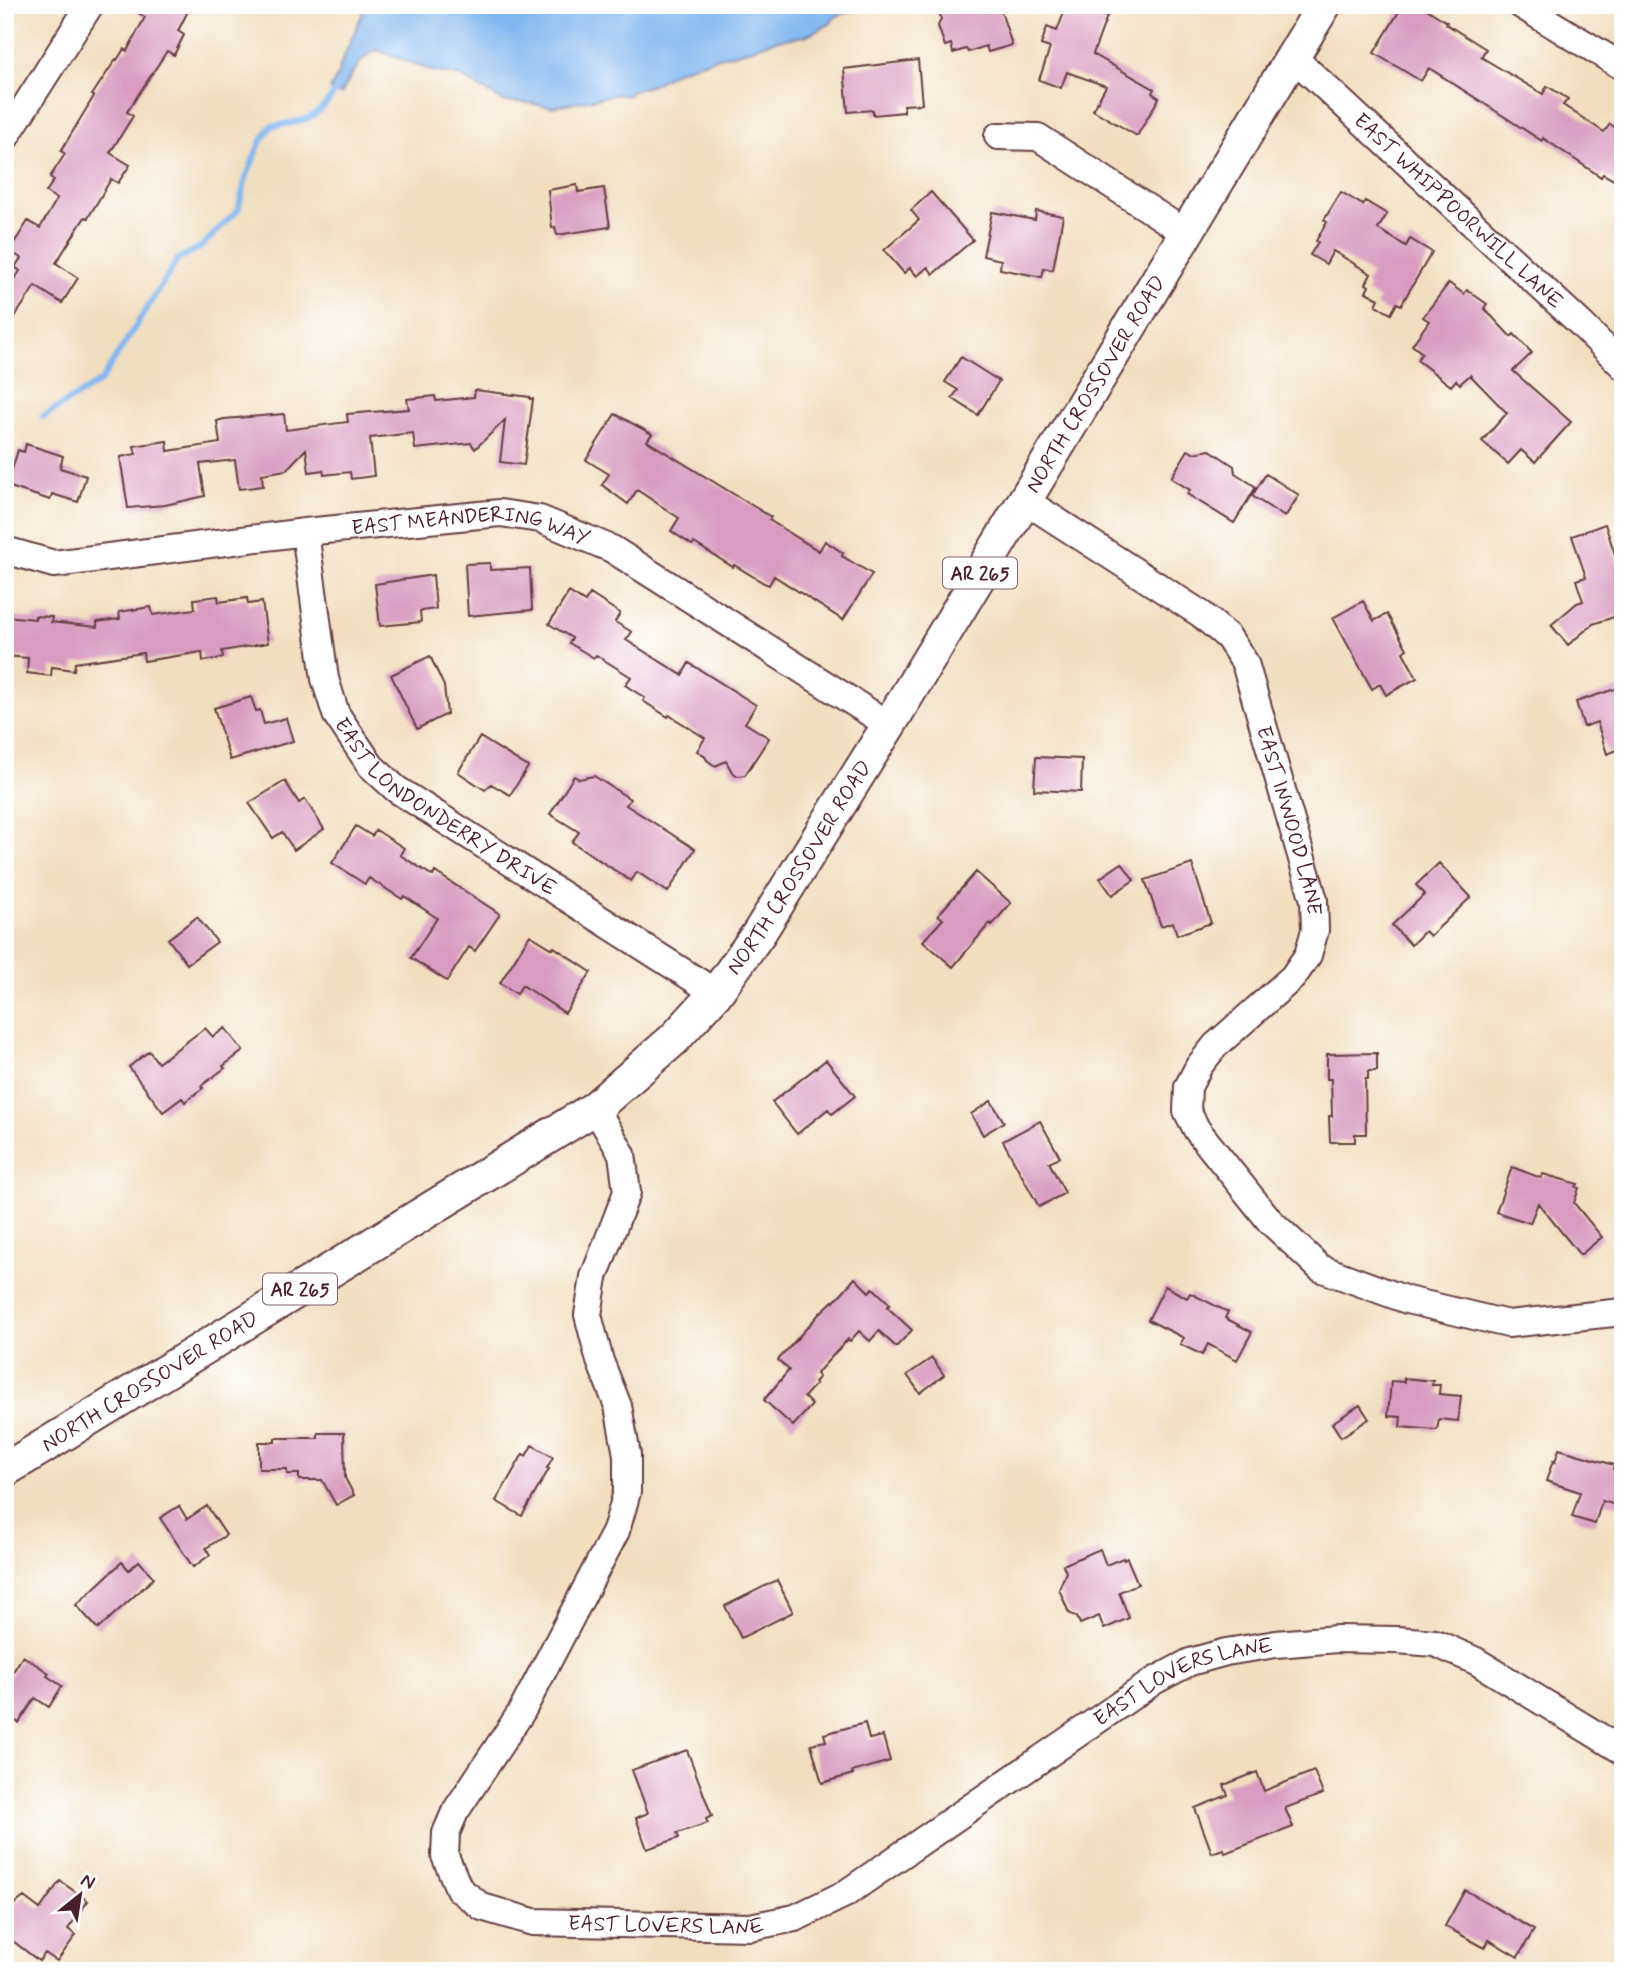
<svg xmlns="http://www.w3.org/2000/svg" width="1628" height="1976" font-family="Mynerve,sans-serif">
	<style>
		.water { fill: #81b7f0; stroke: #666b8e; stroke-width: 2 }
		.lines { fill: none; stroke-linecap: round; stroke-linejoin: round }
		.stream { stroke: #81b7f0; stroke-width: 6 }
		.building { fill: #d99cc0 }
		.minor-casing { stroke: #633c41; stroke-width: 30 }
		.major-casing { stroke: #633c41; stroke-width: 37 }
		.minor { stroke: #fff; stroke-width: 26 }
		.major { stroke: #fff; stroke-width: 33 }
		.labels { text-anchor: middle; stroke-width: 5; stroke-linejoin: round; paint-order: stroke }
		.shield { fill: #fff; stroke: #80626b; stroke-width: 2 }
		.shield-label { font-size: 19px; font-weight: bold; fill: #4a1f2b }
		.street-label { font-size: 21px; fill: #4a1f2b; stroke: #fff }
	</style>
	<rect width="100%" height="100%" fill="#fff"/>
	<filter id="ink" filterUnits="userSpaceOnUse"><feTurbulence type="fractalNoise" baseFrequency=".0143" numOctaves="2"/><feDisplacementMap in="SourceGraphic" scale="14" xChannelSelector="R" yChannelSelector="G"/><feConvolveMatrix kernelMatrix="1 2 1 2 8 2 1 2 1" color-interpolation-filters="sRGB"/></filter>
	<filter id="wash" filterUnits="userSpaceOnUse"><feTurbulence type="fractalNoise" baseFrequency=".00686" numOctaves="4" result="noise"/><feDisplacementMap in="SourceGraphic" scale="28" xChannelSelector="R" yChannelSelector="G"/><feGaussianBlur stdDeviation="1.57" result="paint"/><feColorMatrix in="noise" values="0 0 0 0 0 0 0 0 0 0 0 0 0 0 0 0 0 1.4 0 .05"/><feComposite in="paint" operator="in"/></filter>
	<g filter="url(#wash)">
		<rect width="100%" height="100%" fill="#f1debf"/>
		<!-- water -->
		<path class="water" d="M366 5H867L835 17 830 24 805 36 777 40 734 54 719 57 679 70 652 85 632 91 627 96 618 94 552 107 521 102H505L461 77 433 71 378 50C362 52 348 81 341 94L334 93 330 89 339 73 340 66Z"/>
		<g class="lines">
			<!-- stream -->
			<path class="stream" d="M43 417 101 381 178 259 201 247 238 210 246 178 260 143 271 126C305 122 319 119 337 88"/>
		</g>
		<g id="blocks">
			<!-- building -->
			<path class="building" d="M125 5H191L178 31 184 35 174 55 167 51 127 112 133 116 110 153 130 165 118 183 111 179 88 218 85 217 56 263 78 278 62 303 35 286 5 332V294L20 271 15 267 21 258 9 251 28 221 40 228 57 199 46 192 54 180 50 177 65 154 61 151 94 96 92 95 116 59 117 60 124 49 127 51 145 17Z
				M947 5H999L1012 45 988 52 986 46 968 52 966 49 953 53 951 44 945 46 938 26 941 19 938 8Z
				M1067 5H1102L1099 13 1107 16 1093 54 1154 89 1152 93 1159 98 1137 136 1093 110 1106 86 1067 72 1061 88 1039 80 1050 48 1041 45 1047 27 1057 31Z
				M1403 5H1420L1447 22 1446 24 1486 49 1481 57 1543 94 1547 86 1568 99 1563 105 1604 132 1610 124 1623 133V185L1603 174 1601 177 1543 138 1542 141 1429 68 1421 81 1374 53Z
				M918 60 922 104 904 105V112L873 115V110L848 112 844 69Z
				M577 185 578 192 604 188 610 227 557 235 555 227 552 228 548 190Z
				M931 192 973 240 933 274 928 267 917 276 910 268 904 273 884 250 919 220 911 210Z
				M1341 192 1363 205 1365 201 1387 214 1378 229 1406 246 1410 239 1432 252 1401 305 1397 303 1391 314 1376 305 1379 299 1366 292 1369 286 1366 284 1371 274 1333 251 1326 264 1310 255 1318 242 1316 241 1327 222 1324 220Z
				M1036 211 1063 216 1053 270 1044 268 1042 277 1000 269 1001 260 983 256 992 212 1035 220Z
				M1449 283 1464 294 1467 290 1487 304 1484 308 1511 337 1514 334 1532 353 1513 371 1571 422 1535 462 1521 450 1508 464 1482 441 1507 413 1470 375 1460 384 1456 380 1451 386 1417 360 1422 353 1412 345 1429 321 1423 317Z
				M961 357 999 381 978 415 952 398 958 390 945 382Z
				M475 390 530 397V399H533L524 465 500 462 505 420 475 449 471 443 415 449 413 433 370 438 374 476 351 479 350 472 324 475 323 470 309 472 306 449 286 470 262 474 263 486 239 489 235 460 200 464 205 496 165 505 128 508 120 457 136 454 134 446 167 441 168 451 220 443 217 421 224 419 284 414 286 430 348 422 347 414 409 409 407 399 435 396 436 401 474 397Z
				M615 414 652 434 647 441 771 517 769 520 819 551 825 541 843 553 842 556 872 574 843 620 774 576 769 585 764 583 734 565 733 567 694 543 692 545 671 531 679 518 637 490 628 504 602 485 609 474 586 460Z
				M26 444 63 456 60 468 86 476 78 502 52 494 50 500 7 486 18 450 24 452Z
				M1188 450 1193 453 1210 450 1234 466 1235 473 1256 487 1234 523 1187 494 1190 490 1171 478Z
				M1266 474 1299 495 1285 517 1252 496Z
				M1605 524 1623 579V614L1593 624 1568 645 1551 625 1577 603 1583 601 1576 580 1586 577 1572 536Z
				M490 563V570L530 568 532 610 468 616 465 564Z
				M433 575 436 609 420 611 421 622 380 626 375 584Z
				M569 592 585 602 590 594 620 613 615 622 632 632 626 640 682 675 689 663 756 705 745 723 769 738 745 775 738 776 732 772 726 761 715 766 707 760 704 755 697 751 705 738 669 715 668 717 643 701 645 698 625 685 631 677 596 655 594 658 569 643 572 638 549 624Z
				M218 596 219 602 247 598 248 604 262 602 268 643 222 651 223 658 203 661 202 652 144 661 143 653 75 663 74 670 52 667 51 676 27 673 28 658 5 656V616L35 619V616L52 617 51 622 97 627V622L120 619 119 612 151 607 153 615 195 609 194 599Z
				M1363 601 1374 621 1387 614 1407 649 1403 652 1417 678 1386 695 1380 684 1372 689 1333 618Z
				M430 656 444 686 447 714 417 729 391 675Z
				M1618 688 1623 703V748L1607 754 1597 722 1584 727 1576 702Z
				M251 697 256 711 260 710 264 724 286 718 293 741 230 760 214 708Z
				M480 737 528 767 510 795 491 784 485 790 458 772Z
				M1036 757 1082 759 1081 792 1034 790Z
				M574 776 579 779 594 776 630 799 626 805 695 849 668 892 637 872 631 881 572 842 579 832 550 814Z
				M285 781 299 803 305 799 324 829 294 850 282 832 273 838 249 803Z
				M356 826 372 836 376 830 404 848 400 855 433 876 435 872 500 914 475 951 469 947 447 981 411 958 437 918 404 896 402 899 369 878 365 884 332 863Z
				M1122 863 1134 880 1112 895 1100 878Z
				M1439 863 1471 897 1430 936 1425 931 1411 945 1392 925 1425 894 1416 885Z
				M1192 864 1211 923 1177 935 1173 922 1161 926 1145 880Z
				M976 872 1011 903 992 925 990 923 953 967 923 941 943 919 938 915Z
				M197 917 217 942 187 964 168 939Z
				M530 935 553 949 554 947 591 972 565 1013 522 985 517 994 500 983Z
				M205 1028 213 1037 225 1028 243 1051 223 1066 225 1068 201 1086 203 1088 185 1102 182 1098 163 1112 129 1067 149 1051 158 1063Z
				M1377 1053V1071H1368V1079H1365L1366 1134H1355V1142H1330L1329 1116H1332L1331 1079H1327V1054Z
				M826 1060 855 1096 832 1114 828 1109 797 1134 772 1102Z
				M991 1101 1004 1122 983 1135 971 1114Z
				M1040 1121 1060 1157 1049 1162 1065 1193 1039 1207 1003 1141Z
				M1512 1167 1541 1178 1543 1174 1578 1184 1576 1187 1579 1188 1574 1203 1602 1237 1580 1255 1538 1203 1530 1223 1496 1212Z
				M855 1278 869 1292 873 1288 890 1304 887 1307 912 1330 896 1347 879 1331 870 1341 859 1331 850 1341 848 1339 816 1374 819 1377 814 1382 816 1384 804 1397 812 1405 793 1426 764 1400 789 1370 778 1360 820 1313 833 1301 834 1302Z
				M1165 1286 1187 1298 1190 1293 1228 1312 1225 1318 1252 1332 1237 1360 1208 1344 1202 1355 1180 1344 1184 1338 1148 1320Z
				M932 1358 944 1375 920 1393 907 1375Z
				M1404 1378 1433 1381 1432 1385H1440L1439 1394 1461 1396 1458 1421 1439 1419 1437 1430 1400 1427 1401 1417 1388 1416 1391 1381 1404 1382Z
				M1360 1405 1369 1419 1341 1437 1332 1423Z
				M318 1433H344L345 1478 354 1495 336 1505 322 1480H299V1474H287V1469H259V1442H275V1438H318Z
				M532 1445 553 1457 547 1468 549 1469 522 1516 496 1501 523 1454 526 1456Z
				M1559 1449 1614 1465 1613 1469 1623 1472V1507L1602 1501 1595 1524 1572 1517 1580 1492 1546 1481 1553 1461 1555 1462Z
				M179 1506 187 1519 207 1506 226 1535 206 1548 210 1555 193 1567 160 1518Z
				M1100 1549 1106 1565 1123 1558 1124 1560 1127 1558 1138 1584 1119 1592 1129 1618 1104 1629 1099 1616 1080 1624 1077 1617 1069 1613 1059 1589 1066 1572 1063 1565Z
				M139 1561 154 1578 98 1629 76 1605 122 1562 129 1570Z
				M777 1580 793 1612 741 1638 725 1606Z
				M23 1656 49 1673 47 1676 62 1686 49 1707 35 1698 19 1723 5 1715V1684Z
				M865 1723 869 1739 883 1736 890 1761 852 1772 853 1774 822 1783 811 1744 826 1741 824 1734Z
				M687 1750 712 1816 706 1819 708 1823 677 1833 679 1838 647 1849 636 1818 648 1813 632 1770Z
				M1314 1771 1323 1794 1285 1808 1293 1827 1225 1853 1223 1849 1212 1853 1195 1808 1228 1795 1224 1785 1257 1772 1264 1791Z
				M60 1881 88 1901 68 1929 76 1935 57 1961 45 1953 39 1961 5 1935V1919L8 1909 24 1897 40 1909Z
				M1465 1890 1534 1930 1518 1957 1489 1940 1485 1948 1445 1926Z"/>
		</g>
	</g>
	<g filter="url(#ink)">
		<use href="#blocks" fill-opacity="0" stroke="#633c41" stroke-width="2"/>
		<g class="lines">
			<!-- minor casing -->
			<g class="minor-casing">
				<g id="minor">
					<path d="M1521 5 1623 67"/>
					<path id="s1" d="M1293 57 1581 324 1623 366"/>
					<path d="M998 136 1038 137 1186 233"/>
					<path d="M5 138 90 5"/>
					<path id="s2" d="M1024 500 1201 614 1228 637 1245 663 1314 900 1315 930 1308 955 1293 977 1215 1046 1199 1066 1188 1087 1187 1111 1197 1130 1270 1221 1320 1268 1407 1300 1508 1324 1623 1312"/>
					<path id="s3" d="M305 532 325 679 336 714 371 766 396 789 716 993"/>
					<path id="s4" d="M5 550 54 564 305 532 500 513 540 519 612 549 889 725"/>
					<path id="s5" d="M595 1108 622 1154 627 1192 594 1277 588 1315 600 1361 618 1406 627 1455V1492L616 1531 522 1711 455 1812 446 1833 445 1856 459 1889 482 1907 533 1922 750 1927 795 1918 845 1894 1154 1681 1190 1662 1226 1652 1276 1644 1337 1639 1397 1640 1435 1643 1476 1661 1623 1751"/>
				</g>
			</g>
			<!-- major casing -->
			<g class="major-casing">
				<g id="major">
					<path id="s6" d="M5 1470 595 1108 674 1039 716 993 759 933 889 725 1324 5"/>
				</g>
			</g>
			<!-- minor -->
			<use href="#minor" class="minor"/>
			<!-- major -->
			<use href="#major" class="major"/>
		</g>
	</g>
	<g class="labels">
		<!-- shield labels -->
		<g class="shield">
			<rect x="943" y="557.5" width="74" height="31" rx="5"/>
			<rect x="263" y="1273.5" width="74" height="31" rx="5"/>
		</g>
		<g class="shield-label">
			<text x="980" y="580">AR 265</text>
			<text x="300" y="1296">AR 265</text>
		</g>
		<!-- street labels -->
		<g class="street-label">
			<text dy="7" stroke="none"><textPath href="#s1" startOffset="226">EAST WHIPPOORWILL LANE</textPath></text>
			<text dy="7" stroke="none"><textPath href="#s6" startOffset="1577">NORTH CROSSOVER ROAD</textPath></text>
			<text dy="7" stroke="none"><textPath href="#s4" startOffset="472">EAST MEANDERING WAY</textPath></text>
			<text dy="7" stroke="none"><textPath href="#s3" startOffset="331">EAST LONDONDERRY DRIVE</textPath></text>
			<text dy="7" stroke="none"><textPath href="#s2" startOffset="441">EAST INWOOD LANE</textPath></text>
			<text dy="7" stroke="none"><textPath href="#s6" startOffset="1010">NORTH CROSSOVER ROAD</textPath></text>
			<text dy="7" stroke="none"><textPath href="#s6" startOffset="170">NORTH CROSSOVER ROAD</textPath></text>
			<text dy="7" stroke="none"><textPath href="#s5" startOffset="1654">EAST LOVERS LANE</textPath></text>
			<text dy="7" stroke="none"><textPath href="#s5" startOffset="1066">EAST LOVERS LANE</textPath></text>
		</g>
	</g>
	<!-- margin -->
	<rect width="1628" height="1976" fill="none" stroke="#fff" stroke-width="28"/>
	<!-- north arrow -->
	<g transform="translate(80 1895) rotate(30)" stroke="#ffffff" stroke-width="5" paint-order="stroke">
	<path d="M0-5L12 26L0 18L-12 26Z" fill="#4a1f2b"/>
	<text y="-10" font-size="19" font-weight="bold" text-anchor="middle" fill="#4a1f2b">N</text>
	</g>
</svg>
